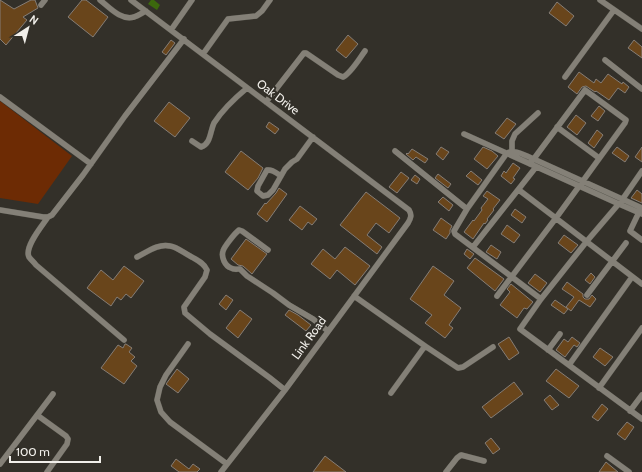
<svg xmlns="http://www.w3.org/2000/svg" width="642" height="472" font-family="Cabin,sans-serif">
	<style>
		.green { fill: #6d2b04 }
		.water { fill: #3c680d }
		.building { fill: #69451b; stroke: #857d76 }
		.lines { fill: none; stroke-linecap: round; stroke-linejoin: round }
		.minor-casing { stroke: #4e4c45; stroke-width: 6 }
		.minor { stroke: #848077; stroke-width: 5.5 }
		.labels { text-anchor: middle; stroke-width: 4; stroke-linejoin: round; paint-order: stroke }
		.street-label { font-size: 12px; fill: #f1efea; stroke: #333029 }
	</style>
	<rect width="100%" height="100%" fill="#333029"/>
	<!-- green -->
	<path class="green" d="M0 101 72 156 38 204 0 198Z"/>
	<!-- water -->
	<path class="water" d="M151 0H154L160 5 157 10 148 4Z"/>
	<!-- building -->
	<path class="building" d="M0 0 14 9 31 0H35L38 8 23 17 27 20 6 45 0 39Z
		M82 0H86L108 17 93 37 68 17Z
		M557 2 574 16 566 26 549 13Z
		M348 35 358 44 346 58 336 50Z
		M171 40 175 43 166 55 162 52Z
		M634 40 642 47V58L628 48Z
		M579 72 594 83 596 79 601 83 608 74 622 84 623 82 629 87 625 93 618 88 609 100 596 91 595 92 586 86 582 87 577 94 568 87Z
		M169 102 190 118 175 137 154 121Z
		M599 106 605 111 598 121 591 116Z
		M576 115 586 123 577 135 567 127Z
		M507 118 516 124 504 139 495 133Z
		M269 122 279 129 275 134 266 127Z
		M597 130 603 135 594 148 588 143Z
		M441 147 449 152 443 160 436 154Z
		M483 147 492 151 498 156 487 169 474 159Z
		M617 147 629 156 625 162 612 153Z
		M642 147V162L635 157Z
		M412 149 428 159 425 163 416 157 413 160 406 154 407 153 408 154Z
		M241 151 263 168 258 178 248 190 225 172Z
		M513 163 520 168 513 178 515 179 511 184 501 176 504 171 506 173Z
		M471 171 482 180 478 185 466 176Z
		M401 172 409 178 397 193 389 187Z
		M438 174 451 184 448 188 435 178Z
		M415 175 420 179 417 184 411 180Z
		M279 188 287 194 267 222 257 214 265 203 266 204 276 193Z
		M637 190 642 194V203L631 198Z
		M487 191 500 200 493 209 494 210 487 219 488 220 485 224 484 223 473 239 464 232 473 220 474 221 482 210 481 208 488 199 483 196Z
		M366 192 400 218 389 233 376 223 367 235 382 247 377 254 340 225Z
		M443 197 453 205 449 211 438 202Z
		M300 206 317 219 312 225 308 222 302 230 289 220Z
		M515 209 526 217 522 223 511 215Z
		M441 218 452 226 450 230V233L446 239 433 230Z
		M507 225 520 235 514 243 501 234Z
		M564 235 578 245 571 253 558 243Z
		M246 239 267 254 252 274 243 266 238 265 231 259Z
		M491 245 501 252 497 259 486 252Z
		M345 247 370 266 355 285 337 270 330 279 311 264 323 249 335 259Z
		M467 249 474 254 470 259 464 254Z
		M475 258 504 279 495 291 467 268Z
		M124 266 144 281 131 298 126 294 121 300 117 297 111 306 87 288 101 270 113 280Z
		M433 266 454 281 444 295 461 308 449 325 453 328 445 338 425 323 432 315 410 299Z
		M591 273 595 277 590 284 585 280Z
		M535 274 547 283 540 292 528 283Z
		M567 282 583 294V297L585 299H589L592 295 596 299 590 307 579 300 571 311 566 307 574 297 562 289Z
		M511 284 533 302 527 309 524 308 517 318 500 305 510 292 507 289Z
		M226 295 233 300 226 310 219 304Z
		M555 300 568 309 564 314 551 305Z
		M240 310 252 319 238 338 226 328Z
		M289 310 298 315 311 325 306 331 285 315Z
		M509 337 519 353 509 360 498 344Z
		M572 337 580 343 577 347 574 345 565 357 556 350 564 339 568 342Z
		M125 344H126L132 348 129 352 135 357 131 361 137 366 124 384 101 368 118 345 123 348Z
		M600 348 613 357 605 366 593 357Z
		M177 369 189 379 178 393 166 384Z
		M556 369 579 386 569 398 546 381Z
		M514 382 523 394 491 418 482 407Z
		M550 395 559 405 552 410 544 400Z
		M602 404 608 409 598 421 592 417Z
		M627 422 634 427 625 440 617 434Z
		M491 438 500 449 493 454 485 443Z
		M325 456 346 472H313Z
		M176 459 189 469 193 464 200 469 197 472H179L171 466Z
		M606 462 618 472H599Z"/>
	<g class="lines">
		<!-- minor casing -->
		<g class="minor-casing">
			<path id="minor" d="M100 0C109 7 121 21 134 17 138 16 142 13 146 11
				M131 0 409 210C412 215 411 218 408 223L285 390 221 472
				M600 0 642 29
				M41 5 45 0
				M171 30 192 0
				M203 54 228 19 256 16 262 11 270 0
				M605 60 642 89
				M565 77 614 10
				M0 97 91 164
				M266 102 304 53H306L338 75 343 77C351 73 359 59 365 51
				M557 127 599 158
				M464 134 619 204 642 214
				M192 141 201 147C211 144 210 131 214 123 223 109 235 98 247 88
				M395 151 467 209
				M512 151V141L515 134 538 113
				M642 171 622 200 587 241 541 299 520 329 642 419
				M281 176C276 173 273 169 267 170L258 186 257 191 263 196 268 195 273 190 285 169 292 162 297 159 313 137
				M519 190 642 284
				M0 210 43 217H48L52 215 83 175 125 116 184 39
				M640 210 630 231 642 240
				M48 217C42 226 24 247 29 257 31 260 34 262 36 265L124 340
				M473 247 536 167
				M268 250 242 231 239 230C235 233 224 247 223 251 221 257 225 266 231 268 234 270 237 269 240 269L247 276 273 293 289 305 313 319 328 331
				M137 257C147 252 159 243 170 246 177 247 184 253 190 256 197 260 204 263 207 270L205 277 184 307 185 313 210 334 270 378 285 390
				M587 295 626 243
				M354 296 425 346 458 368 463 367 493 347
				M497 296 556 218 625 123 626 120 585 90 530 164
				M541 299 455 234 454 231 467 209 507 153C514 150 520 153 527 156L642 208
				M188 344 166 375 160 387 157 400 161 412 170 422 227 464
				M548 350 560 334
				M569 365 632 277
				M599 388 642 328
				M391 393 425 346
				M630 411 642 395
				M37 415 66 436 68 439 67 444 47 472
				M607 456 629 472
				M0 464 53 394
				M446 472 457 458 461 455 484 461"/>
		</g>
		<!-- minor -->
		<use href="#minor" class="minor"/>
	</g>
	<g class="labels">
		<!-- street labels -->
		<g class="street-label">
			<text transform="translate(278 97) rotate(37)" y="4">Oak Drive</text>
			<text transform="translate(309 338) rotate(-54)" y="4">Link Road</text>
		</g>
	</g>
	<!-- north arrow -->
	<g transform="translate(28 28) rotate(36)" stroke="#333029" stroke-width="3" paint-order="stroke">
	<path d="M0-3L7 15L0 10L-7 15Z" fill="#f1efea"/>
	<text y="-6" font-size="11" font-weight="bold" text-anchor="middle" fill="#f1efea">N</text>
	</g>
	<!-- scale -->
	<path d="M10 456v6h90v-6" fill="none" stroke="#f1efea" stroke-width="2"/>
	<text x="16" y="456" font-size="12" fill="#f1efea" stroke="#333029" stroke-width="3" paint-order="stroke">100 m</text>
</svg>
